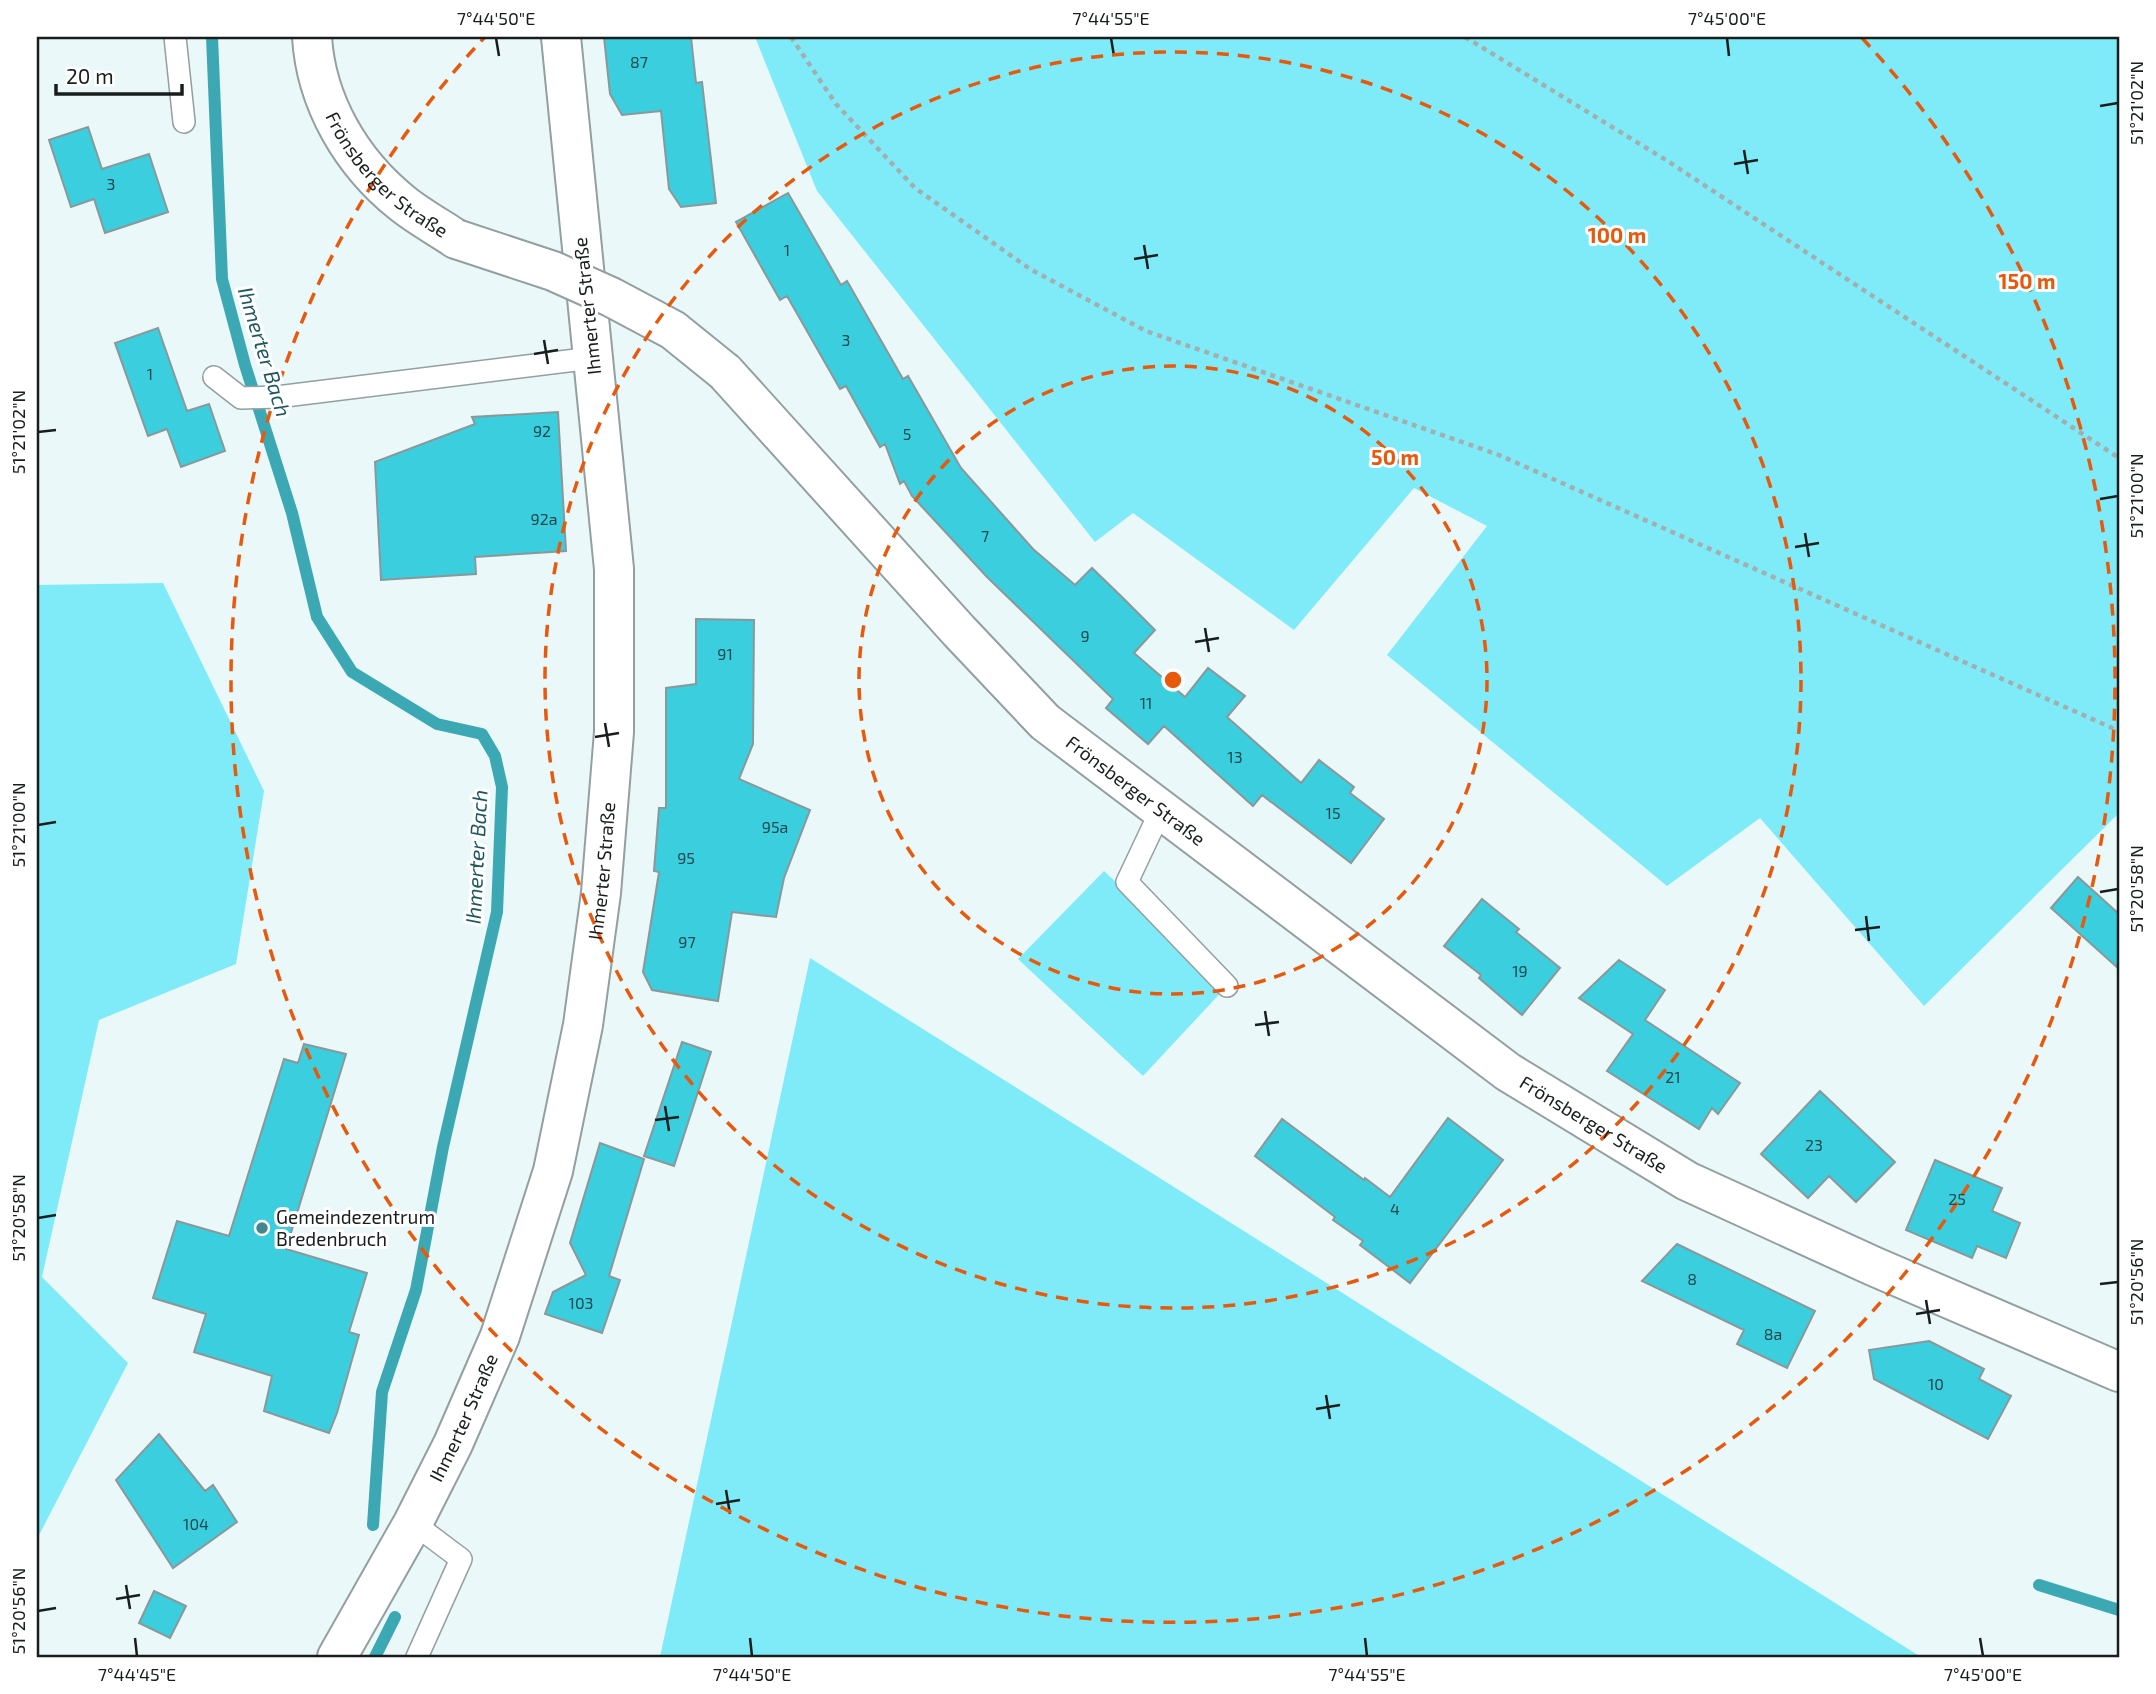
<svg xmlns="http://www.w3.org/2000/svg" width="2156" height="1694" font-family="'Exo 2',sans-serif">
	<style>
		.green { fill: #7febf8 }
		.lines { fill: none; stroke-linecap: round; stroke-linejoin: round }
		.stream { stroke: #3ca8b4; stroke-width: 12 }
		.building { fill: #3acede; stroke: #8b9899; stroke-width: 2 }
		.service-casing { stroke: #939fa1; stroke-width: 24 }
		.tertiary-casing { stroke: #939fa1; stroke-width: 42 }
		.secondary-casing { stroke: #939fa1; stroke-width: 42 }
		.path { stroke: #a3aeaf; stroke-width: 4.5; stroke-dasharray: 5 5; stroke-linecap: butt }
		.service { stroke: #fff; stroke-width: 21 }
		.tertiary { stroke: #fff; stroke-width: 38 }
		.secondary { stroke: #fff; stroke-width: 38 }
		.tertiary-bridge-casing { stroke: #939fa1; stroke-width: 42; stroke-linecap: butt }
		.tertiary-bridge { stroke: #fff; stroke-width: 38 }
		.ticks { fill: none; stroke: #181d1d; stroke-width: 2.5 }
		.ring { fill: none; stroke: #e8590c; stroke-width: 3.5; stroke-dasharray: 12 9 }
		.poi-dot { fill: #40878f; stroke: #fff; stroke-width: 2.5 }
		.labels { text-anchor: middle; stroke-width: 6; stroke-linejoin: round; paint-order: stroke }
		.number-label { font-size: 16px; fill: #20494d }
		.street-label { font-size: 19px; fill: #181d1d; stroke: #fff }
		.poi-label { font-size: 19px; fill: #181d1d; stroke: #fff; text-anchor: start }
		.water-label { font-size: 21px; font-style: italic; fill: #1c585e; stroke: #fff }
		.centre { fill: #e8590c; stroke: #fff; stroke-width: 3.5 }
		.ring-label { font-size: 21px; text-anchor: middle; font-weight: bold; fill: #e8590c; stroke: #fff; stroke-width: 6; stroke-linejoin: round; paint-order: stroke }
		.neatline { fill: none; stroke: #181d1d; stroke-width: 2.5 }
		.ticks-label { font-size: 18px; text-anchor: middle; fill: #181d1d }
	</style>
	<rect width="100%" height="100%" fill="#eaf8fa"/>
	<!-- green -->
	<path class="green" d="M755 37H2119V817L2117 815 1924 1006 1760 818 1667 886 1387 655 1487 526 1414 488 1294 630 1133 513 1095 542 817 191Z
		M163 583 264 791 236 964 99 1020 42 1277 128 1363 37 1539V585Z
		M1104 871 1227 986 1143 1076 1018 959Z
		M810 958 1921 1657H660Z"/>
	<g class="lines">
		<!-- stream -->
		<path class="stream" d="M212 37 222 279 245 365 292 513 317 617 352 672 437 724 482 734 495 756 502 787 497 912 443 1147 416 1290 382 1392 373 1525
			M2039 1585 2119 1610
			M375 1657 395 1617"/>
	</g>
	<!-- building -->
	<path class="building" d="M604 37H691L696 83 702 82 716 203 681 207 669 189 661 111 622 115 610 94Z
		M88 127 102 169 149 154 168 212 105 233 94 199 71 207 49 140Z
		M788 193 841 285 847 281 903 379 908 376 961 468 1033 549 1075 585 1092 568 1124 599 1155 630 1134 653 1185 697 1208 668 1245 696 1227 717 1301 783 1319 760 1354 787 1350 793 1384 819 1351 863 1262 795 1253 806 1164 726 1148 744 1106 708 1113 699 987 577 912 496 904 481 900 484 885 444 880 447 846 386 840 389 787 296 780 300 736 222Z
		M158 328 187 411 209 404 225 451 181 467 167 429 148 436 115 343Z
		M558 412 566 551 475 557 476 574 381 580 375 462 475 424 472 417Z
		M696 619 754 620 753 744 739 779 810 810 784 878 776 917 732 912 718 1001 652 990 643 972 659 872 654 871 659 808H666V688L696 684Z
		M2078 877 2119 914V969L2051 908Z
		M1482 899 1519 929 1516 932 1560 968 1522 1015 1479 978 1481 975 1444 946Z
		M1619 960 1665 990 1645 1020 1740 1083 1718 1114 1712 1108 1699 1129 1607 1071 1633 1034 1579 998Z
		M682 1042 711 1052 674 1166 644 1156Z
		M304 1044 346 1054 286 1249 367 1273 349 1332 359 1335 337 1413 329 1433 264 1411 272 1376 194 1352 206 1314 153 1298 177 1221 229 1236 284 1059 298 1063Z
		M1820 1091 1895 1162 1856 1202 1829 1176 1808 1198 1761 1154Z
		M1448 1118 1503 1160 1410 1283 1360 1245 1363 1241 1333 1220 1335 1217 1255 1156 1282 1119 1364 1180 1365 1178 1390 1197Z
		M600 1143 644 1159 609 1276 620 1280 602 1333 545 1314 553 1292 586 1275 570 1243Z
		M1935 1160 2002 1188 1992 1211 2020 1223 2006 1258 1977 1246 1972 1258 1906 1230Z
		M1677 1244 1815 1311 1787 1368 1737 1344 1744 1330 1642 1281Z
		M1929 1341 1984 1369 1979 1379 2011 1396 1988 1439 1874 1379 1869 1350Z
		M159 1434 205 1491 213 1485 237 1522 173 1568 116 1480Z
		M154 1591 186 1606 170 1638 139 1623Z"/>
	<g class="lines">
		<!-- service casing -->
		<g class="service-casing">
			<path id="service" d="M175 37 184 122
				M214 377 241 398 277 397 592 358
				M1161 810 1127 882 1227 986
				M413 1523 461 1559 417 1657"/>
		</g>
		<!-- tertiary casing -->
		<g class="tertiary-casing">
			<g id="tertiary">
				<path id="s1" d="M312 37C316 102 351 162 402 203 418 216 438 227 456 239"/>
				<path id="s2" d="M725 372 959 631 1045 722 1508 1072 1687 1181 1873 1266 2119 1372"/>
			</g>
		</g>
		<!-- secondary casing -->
		<g class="secondary-casing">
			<g id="secondary">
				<path id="s3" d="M337 1657 413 1523 453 1444 500 1336 553 1171 583 1025 601 893 614 732V569L561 37"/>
			</g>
		</g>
		<!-- path -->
		<path class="path" d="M791 37 836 104 915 188 1030 269 1146 331 1499 455 2119 731
			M1465 37 1666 160 2119 458"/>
		<!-- service -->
		<use href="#service" class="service"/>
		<!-- tertiary -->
		<use href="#tertiary" class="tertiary"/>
		<!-- secondary -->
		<use href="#secondary" class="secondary"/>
		<!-- tertiary-bridge casing -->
		<g class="tertiary-bridge-casing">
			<path id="tertiary-bridge" d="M456 239 553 271 611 297 673 330 725 372"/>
		</g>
		<!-- tertiary-bridge -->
		<use href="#tertiary-bridge" class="tertiary-bridge"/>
	</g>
	<!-- ticks -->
	<path class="ticks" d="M496 38 499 56M1111 38 1114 56M1727 38 1729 56M2100 106 2118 103M1744 150 1748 174M1734 164 1758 160M1144 245 1148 269M1134 259 1158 255M544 340 548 364M534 354 558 350M38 432 56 430M2100 499 2118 496M1805 533 1809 557M1795 547 1819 543M1205 628 1209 652M1195 642 1219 638M605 723 609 747M595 737 619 733M38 825 56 822M2100 892 2118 889M1866 916 1869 941M1855 930 1880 927M1265 1011 1269 1036M1255 1025 1279 1022M665 1106 669 1131M655 1120 679 1117M38 1218 56 1215M2100 1284 2118 1282M1926 1300 1930 1324M1916 1314 1940 1310M1326 1395 1330 1419M1316 1409 1340 1405M726 1490 730 1514M716 1504 740 1500M126 1585 130 1609M116 1599 140 1595M38 1611 56 1608M135 1638 137 1656M750 1638 752 1656M1365 1638 1367 1656M1980 1638 1983 1656"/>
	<!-- distance rings -->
	<g class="ring">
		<circle cx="1173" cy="680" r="314"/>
		<circle cx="1173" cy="680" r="628"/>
		<path d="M1862 38A942 942 0 1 1 484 38"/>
	</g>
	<!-- markers -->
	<circle class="poi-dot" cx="262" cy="1228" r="7"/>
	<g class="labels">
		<!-- number labels -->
		<g class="number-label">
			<text x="639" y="68">87</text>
			<text x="111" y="190">3</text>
			<text x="787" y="256">1</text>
			<text x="846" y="346">3</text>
			<text x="150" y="380">1</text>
			<text x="542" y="437">92</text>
			<text x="907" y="440">5</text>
			<text x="544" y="525">92a</text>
			<text x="985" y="542">7</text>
			<text x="1085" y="642">9</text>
			<text x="725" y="660">91</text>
			<text x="1146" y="709">11</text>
			<text x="1235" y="763">13</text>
			<text x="1333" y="819">15</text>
			<text x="775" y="833">95a</text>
			<text x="686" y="864">95</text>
			<text x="687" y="948">97</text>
			<text x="1520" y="977">19</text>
			<text x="1673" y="1083">21</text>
			<text x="1814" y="1151">23</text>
			<text x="1957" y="1205">25</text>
			<text x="1395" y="1215">4</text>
			<text x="1692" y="1285">8</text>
			<text x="581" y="1309">103</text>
			<text x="1773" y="1340">8a</text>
			<text x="1936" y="1390">10</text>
			<text x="196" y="1530">104</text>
		</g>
		<!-- street labels -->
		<g class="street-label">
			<text dy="7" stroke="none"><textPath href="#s1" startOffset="163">Frönsberger Straße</textPath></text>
			<text transform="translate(587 306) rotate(-96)" y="7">Ihmerter Straße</text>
			<text dy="7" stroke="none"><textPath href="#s2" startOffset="588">Frönsberger Straße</textPath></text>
			<text dy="7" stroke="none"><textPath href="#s3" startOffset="838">Ihmerter Straße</textPath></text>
			<text dy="7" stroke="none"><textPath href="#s2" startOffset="1155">Frönsberger Straße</textPath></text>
			<text dy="7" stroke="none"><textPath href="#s3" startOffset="271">Ihmerter Straße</textPath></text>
		</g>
		<!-- poi labels -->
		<g class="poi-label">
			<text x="276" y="1224">Gemeindezentrum<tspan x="276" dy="22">Bredenbruch</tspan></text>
		</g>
		<!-- water labels -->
		<g class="water-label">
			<text transform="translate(264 352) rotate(73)" y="7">Ihmerter Bach</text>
			<text transform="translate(477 857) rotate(-87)" y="7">Ihmerter Bach</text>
		</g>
	</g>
	<circle cx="1173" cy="680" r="10" class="centre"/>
	<g class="ring-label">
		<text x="1617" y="243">100 m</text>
		<text x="2027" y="289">150 m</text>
		<text x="1395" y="465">50 m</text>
	</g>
	<!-- border -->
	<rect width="2156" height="1694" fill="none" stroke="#ffffff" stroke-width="77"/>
	<!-- scale -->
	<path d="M56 84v10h126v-10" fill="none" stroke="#181d1d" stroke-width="3.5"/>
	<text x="66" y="84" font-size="21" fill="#181d1d" stroke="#ffffff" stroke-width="5" paint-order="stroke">20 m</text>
	<rect x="38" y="38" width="2080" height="1618" class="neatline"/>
	<g class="ticks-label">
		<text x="496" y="25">7°44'50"E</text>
		<text x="1111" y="25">7°44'55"E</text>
		<text x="1727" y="25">7°45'00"E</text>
		<text transform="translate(2137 103) rotate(-90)" y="6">51°21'02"N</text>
		<text transform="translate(19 432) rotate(-90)" y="6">51°21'02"N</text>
		<text transform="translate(2137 496) rotate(-90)" y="6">51°21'00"N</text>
		<text transform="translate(19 825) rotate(-90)" y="6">51°21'00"N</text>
		<text transform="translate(2137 889) rotate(-90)" y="6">51°20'58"N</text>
		<text transform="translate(19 1218) rotate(-90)" y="6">51°20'58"N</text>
		<text transform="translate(2137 1282) rotate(-90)" y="6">51°20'56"N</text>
		<text transform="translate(19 1611) rotate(-90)" y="6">51°20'56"N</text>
		<text x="137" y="1681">7°44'45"E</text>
		<text x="752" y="1681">7°44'50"E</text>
		<text x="1367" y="1681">7°44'55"E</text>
		<text x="1983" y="1681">7°45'00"E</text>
	</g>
</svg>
